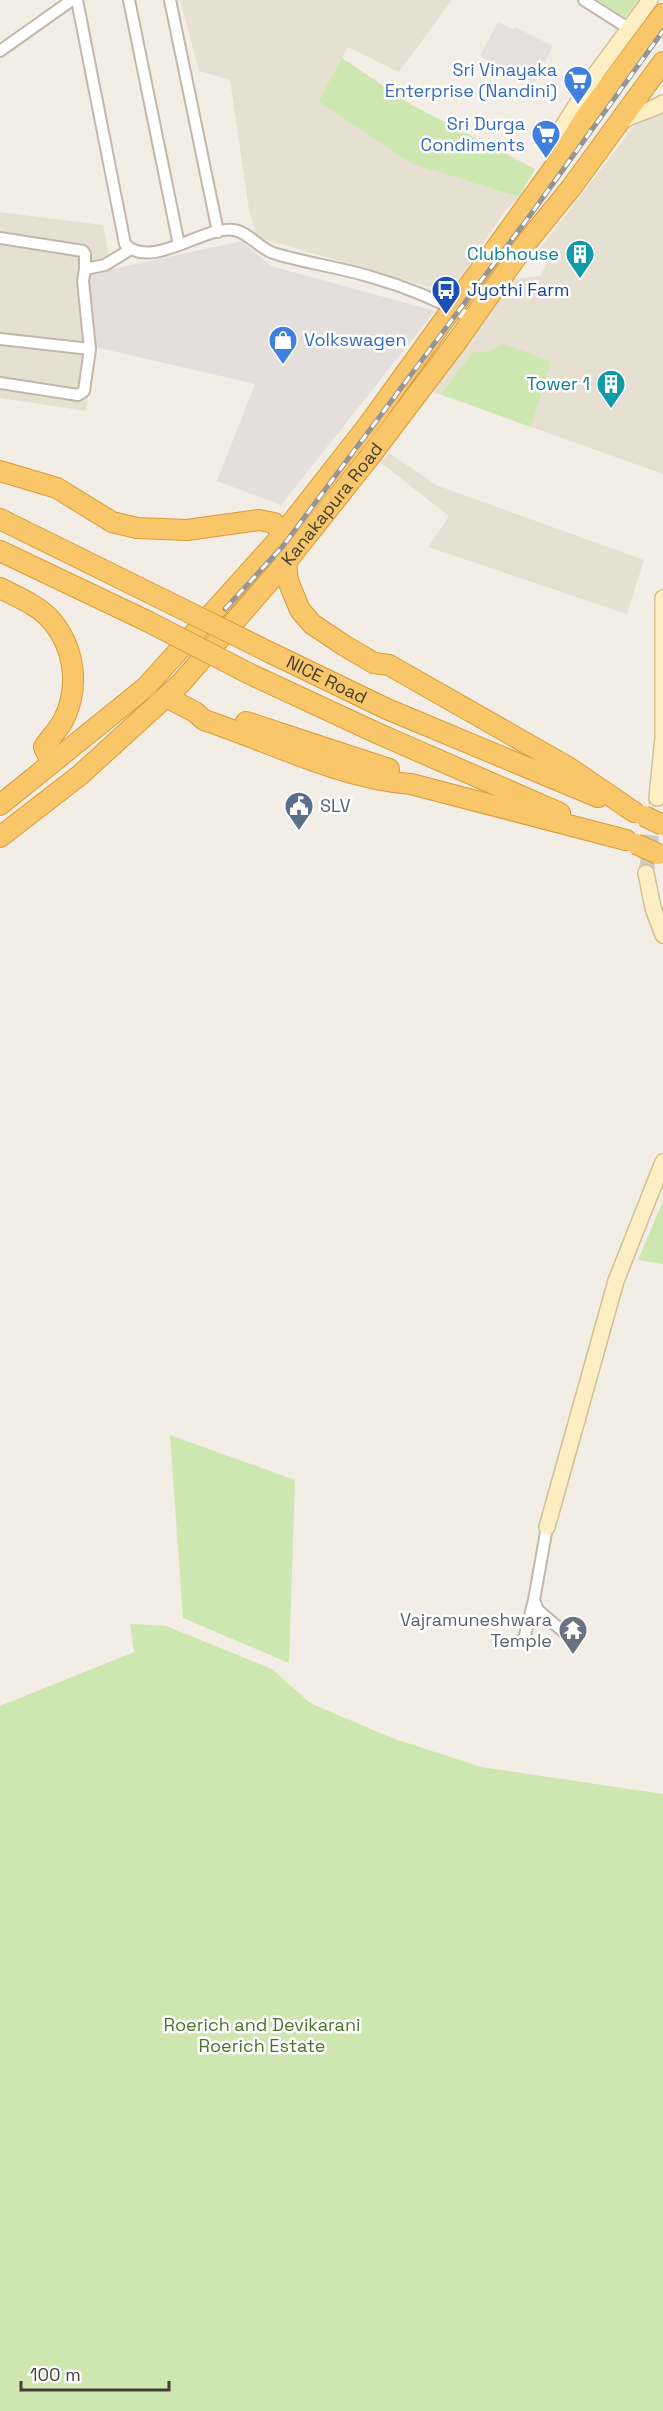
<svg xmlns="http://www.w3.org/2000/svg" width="663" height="2411" font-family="'Space Grotesk',sans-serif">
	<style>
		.residential { fill: #e6e0d3 }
		.industrial { fill: #e4dfda }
		.green { fill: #cee6af }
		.parking { fill: #e3e1dd }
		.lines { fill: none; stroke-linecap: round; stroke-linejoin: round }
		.secondary-tunnel { stroke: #cfcbc2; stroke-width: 15; stroke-dasharray: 15 8; stroke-linecap: butt }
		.street-casing { stroke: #c0b8ab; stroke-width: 14 }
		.secondary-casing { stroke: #d1c196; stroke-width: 18 }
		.highway-casing { stroke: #d89b39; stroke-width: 22 }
		.street { stroke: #fff; stroke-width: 10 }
		.secondary { stroke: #fdeec4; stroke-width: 15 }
		.highway { stroke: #f9c769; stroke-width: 20 }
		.rail-casing { stroke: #959595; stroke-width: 5 }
		.rail { stroke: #fff; stroke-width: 3; stroke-dasharray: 9; stroke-linecap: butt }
		.highway-bridge-casing { stroke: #d89b39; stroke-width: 22; stroke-linecap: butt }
		.highway-bridge { stroke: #f9c769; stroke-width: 20 }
		.labels { text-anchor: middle; stroke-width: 5; stroke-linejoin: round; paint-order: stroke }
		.shop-label { font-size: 18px; fill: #366cbe; stroke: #fff; text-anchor: end }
		.culture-label { font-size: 18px; fill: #0d838f; stroke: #fff; text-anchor: end }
		.transit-label { font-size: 18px; fill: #164399; stroke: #fff; text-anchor: start }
		.street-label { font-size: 18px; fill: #443e35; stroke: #fff }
		.service-label { font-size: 18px; fill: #4e5e75; stroke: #fff; text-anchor: start }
		.worship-label { font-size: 18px; fill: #5b616d; stroke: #fff; text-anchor: end }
		.park-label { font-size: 18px; fill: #48742a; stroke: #fff }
	</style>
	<rect width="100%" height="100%" fill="#f2eee5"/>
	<!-- residential -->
	<path class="residential" d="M180 0H452L399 72 348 47 318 101 412 164 519 197 505 211 450 293 257 237 249 210 230 80 199 71Z
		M663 107V474L433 392 513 279 540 276 547 263 539 250 640 118Z
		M0 212 103 225 112 269 86 274 95 347 86 411 0 398Z
		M389 453 436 485 644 560 627 614 428 547 449 516 380 462Z"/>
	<!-- industrial -->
	<path class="industrial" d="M242 241 271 266 435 311 281 505 217 481 255 384 95 347 85 275Z"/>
	<!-- green -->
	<path class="green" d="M598 0H639L625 17Z
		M342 58 410 104 535 169 519 197 412 164 318 101Z
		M503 344 551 361 531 427 441 394 473 352H487Z
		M663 1201V1264L638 1260Z
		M170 1435 295 1480 289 1663 183 1618Z
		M130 1624 166 1626 272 1669 310 1703 392 1738 481 1767 663 1794V2411H0V1706L134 1652Z"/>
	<!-- parking -->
	<path class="parking" d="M498 22 514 30 515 27 553 46 534 83 480 56Z"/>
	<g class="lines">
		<!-- secondary-tunnel -->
		<path class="secondary-tunnel" d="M646 873 657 798"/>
		<!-- street casing -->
		<g class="street-casing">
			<path id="street" d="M77 0 125 244C152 271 204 225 234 230 248 232 259 248 273 253 305 263 339 267 371 277 407 287 440 301 473 319
				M129 0 179 245
				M170 0 218 232
				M584 0 628 28
				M0 51 72 0
				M0 238 83 251 85 254V269
				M0 339 90 349
				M0 383 78 395 84 391 90 349 83 281 85 269 105 265 131 249
				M547 1527 534 1600 538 1610 567 1635
				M524 1639 534 1600"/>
		</g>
		<!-- secondary casing -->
		<g class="secondary-casing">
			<path id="secondary" d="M620 123C633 113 650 112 663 103
				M571 140 561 129 597 72 650 0
				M657 798 663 738V598
				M646 873 653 908 663 935
				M547 1527 616 1281 663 1162"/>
		</g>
		<!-- highway casing -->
		<g class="highway-casing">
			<g id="highway">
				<path d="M0 471 57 488 112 522 137 528 187 530 259 520 274 523 283 534 288 581 300 610 312 624 345 646 374 663 389 665 568 767 634 812"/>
				<path d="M0 519 164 600"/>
				<path d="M0 551 147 621"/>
				<path d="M0 588C17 597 38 605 51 620 75 648 80 688 63 721 58 730 50 738 44 747L51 762"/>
				<path id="s1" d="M269 652 387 709 598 797"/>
				<path d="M250 674 379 734 560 813"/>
				<path d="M166 697 195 712 204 720C270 742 342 779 411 784L626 840"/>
				<path d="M246 722 389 769"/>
				<path d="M0 805 146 687 278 540 369 424 558 162 585 118 663 14"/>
				<path id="s2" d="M0 837 80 775 181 683 287 561 368 459 458 340 527 242 571 188 663 62"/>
			</g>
		</g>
		<!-- street -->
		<use href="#street" class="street"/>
		<!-- secondary -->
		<use href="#secondary" class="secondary"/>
		<!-- highway -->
		<use href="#highway" class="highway"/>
		<!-- rail casing -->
		<g class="rail-casing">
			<path id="rail" d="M225 609 283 546 531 214 663 31"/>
		</g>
		<!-- rail -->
		<use href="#rail" class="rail"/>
		<!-- highway-bridge casing -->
		<g class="highway-bridge-casing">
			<path id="highway-bridge" d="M164 600 269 652
				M147 621 250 674
				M644 816 663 825
				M636 844 658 854"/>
		</g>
		<!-- highway-bridge -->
		<use href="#highway-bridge" class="highway-bridge"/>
	</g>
	<!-- icons -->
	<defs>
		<g id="supermarket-pin" transform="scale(1.5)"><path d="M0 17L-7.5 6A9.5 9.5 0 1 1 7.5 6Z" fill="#3f7fe0" stroke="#fff"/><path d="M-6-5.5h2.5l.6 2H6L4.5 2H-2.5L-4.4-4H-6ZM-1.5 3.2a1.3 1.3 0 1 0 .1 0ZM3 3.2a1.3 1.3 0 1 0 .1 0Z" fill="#fff"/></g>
		<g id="building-pin" transform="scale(1.5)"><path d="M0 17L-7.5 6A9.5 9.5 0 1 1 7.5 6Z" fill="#0f9aa8" stroke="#fff"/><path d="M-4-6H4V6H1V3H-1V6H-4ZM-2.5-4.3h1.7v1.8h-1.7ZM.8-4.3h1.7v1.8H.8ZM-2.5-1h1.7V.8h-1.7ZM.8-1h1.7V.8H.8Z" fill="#fff"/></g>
		<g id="bus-pin" transform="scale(1.5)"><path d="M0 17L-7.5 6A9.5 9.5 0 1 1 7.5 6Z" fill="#1a4fb4" stroke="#fff"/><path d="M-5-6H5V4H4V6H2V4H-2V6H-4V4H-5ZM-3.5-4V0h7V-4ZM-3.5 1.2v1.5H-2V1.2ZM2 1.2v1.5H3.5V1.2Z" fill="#fff"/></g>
		<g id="shop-pin" transform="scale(1.5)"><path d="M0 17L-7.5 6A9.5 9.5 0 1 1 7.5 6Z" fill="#3f7fe0" stroke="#fff"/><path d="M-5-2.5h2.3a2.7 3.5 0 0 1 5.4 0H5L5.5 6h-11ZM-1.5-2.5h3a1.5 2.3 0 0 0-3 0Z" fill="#fff"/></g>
		<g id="civic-pin" transform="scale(1.5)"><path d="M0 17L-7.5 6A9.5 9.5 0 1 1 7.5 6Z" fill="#5c6f8a" stroke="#fff"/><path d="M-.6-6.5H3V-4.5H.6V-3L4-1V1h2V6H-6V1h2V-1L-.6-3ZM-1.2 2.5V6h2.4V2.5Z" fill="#fff"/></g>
		<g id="temple-pin" transform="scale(1.5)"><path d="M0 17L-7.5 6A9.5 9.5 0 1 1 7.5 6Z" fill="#6b7280" stroke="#fff"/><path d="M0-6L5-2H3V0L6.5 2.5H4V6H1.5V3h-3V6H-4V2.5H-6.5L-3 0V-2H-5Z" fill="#fff"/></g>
	</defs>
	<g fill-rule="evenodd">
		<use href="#supermarket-pin" x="578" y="80"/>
		<use href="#supermarket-pin" x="546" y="134"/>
		<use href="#building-pin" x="580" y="254"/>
		<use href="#bus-pin" x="446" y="290"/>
		<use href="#shop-pin" x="283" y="340"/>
		<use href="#building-pin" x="611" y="384"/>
		<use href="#civic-pin" x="299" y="806"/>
		<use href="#temple-pin" x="573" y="1630"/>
	</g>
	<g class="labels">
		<!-- shop labels -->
		<g class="shop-label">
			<text x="557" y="76">Sri Vinayaka<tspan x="557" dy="21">Enterprise (Nandini)</tspan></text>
			<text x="525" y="130">Sri Durga<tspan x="525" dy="21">Condiments</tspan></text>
			<text x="304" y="346" text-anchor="start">Volkswagen</text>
		</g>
		<!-- culture labels -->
		<g class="culture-label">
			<text x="559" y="260">Clubhouse</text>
			<text x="590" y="390">Tower 1</text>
		</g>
		<!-- transit labels -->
		<g class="transit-label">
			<text x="467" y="296">Jyothi Farm</text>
		</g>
		<!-- street labels -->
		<g class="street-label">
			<text dy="6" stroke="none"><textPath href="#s2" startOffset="472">Kanakapura Road</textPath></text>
			<text dy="6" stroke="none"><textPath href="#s1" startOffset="64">NICE Road</textPath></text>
		</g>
		<!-- service labels -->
		<g class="service-label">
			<text x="320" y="812">SLV</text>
		</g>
		<!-- worship labels -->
		<g class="worship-label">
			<text x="552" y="1626">Vajramuneshwara<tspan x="552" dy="21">Temple</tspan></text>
		</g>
		<!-- park labels -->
		<g class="park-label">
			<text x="262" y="2031">Roerich and Devikarani<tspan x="262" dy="21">Roerich Estate</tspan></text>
		</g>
	</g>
	<!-- scale -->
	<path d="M21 2381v9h148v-9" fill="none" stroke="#443e35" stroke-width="3"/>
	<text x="30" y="2381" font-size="18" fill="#443e35" stroke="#ffffff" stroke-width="4.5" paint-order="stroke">100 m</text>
</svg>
